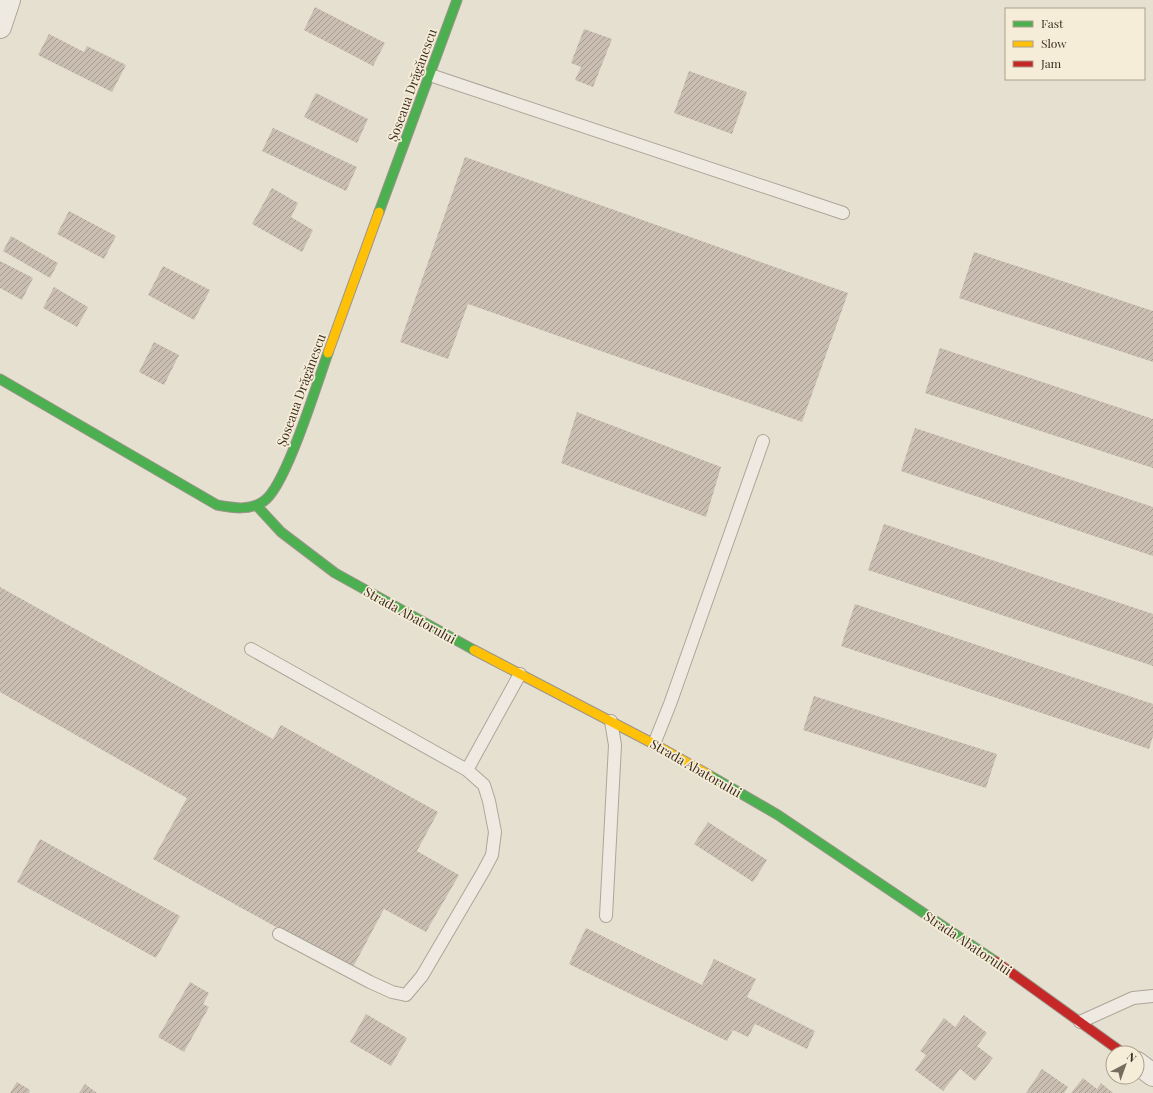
<svg xmlns="http://www.w3.org/2000/svg" width="1153" height="1093" font-family="'Playfair Display',serif">
	<style>
		.building { fill: url(#building-hatch) }
		.lines { fill: none; stroke-linecap: round; stroke-linejoin: round }
		.lane-casing { stroke: #aca599; stroke-width: 14 }
		.street-casing { stroke: #aca599; stroke-width: 24 }
		.fast-casing { stroke: #9b948a; stroke-width: 11 }
		.slow-casing { stroke: #9b948a; stroke-width: 11 }
		.jam-casing { stroke: #9b948a; stroke-width: 11 }
		.lane { stroke: #eeeae2; stroke-width: 12 }
		.street { stroke: #eeeae2; stroke-width: 22 }
		.fast { stroke: #4caf50; stroke-width: 9 }
		.slow { stroke: #ffc107; stroke-width: 9 }
		.jam { stroke: #c62828; stroke-width: 9 }
		.labels { text-anchor: middle; stroke-width: 3.5; stroke-linejoin: round; paint-order: stroke }
		.street-label { font-size: 13px; fill: #3c2d20; stroke: #f6edd8 }
	</style>
	<defs>
		<pattern id="building-hatch" width="6" height="6" patternUnits="userSpaceOnUse"><rect width="6" height="6" fill="#cabeb2"/><path d="M-1 1l2-2M0 6l6-6M5 7l2-2" fill="none" stroke="#a59b90"/></pattern>
	</defs>
	<rect width="100%" height="100%" fill="#e6e0d1"/>
	<!-- building -->
	<path class="building" d="M315 7 385 43 373 66 304 30Z
		M584 29 612 39 593 87 575 80 581 67 571 63Z
		M49 34 84 52 87 46 126 65 112 92 38 55Z
		M689 71 747 92 732 134 674 113Z
		M316 93 368 119 357 143 304 117Z
		M273 128 357 167 346 191 262 151Z
		M465 157 848 293 802 422 468 304 448 359 400 342Z
		M272 188 298 203 291 217 313 230 302 252 252 224Z
		M69 211 116 236 104 259 57 234Z
		M11 236 58 263 50 278 3 251Z
		M974 252 1153 311V362L959 298Z
		M0 261 33 278 22 300 0 288Z
		M163 266 210 290 194 320 148 295Z
		M54 287 88 307 77 327 43 308Z
		M154 342 179 355 164 385 139 372Z
		M940 348 1153 419V468L925 393Z
		M577 412 721 467 706 517 561 463Z
		M915 428 1153 507V556L901 471Z
		M884 524 1153 614V666L868 570Z
		M0 587 273 739 281 725 438 812 417 851 459 875 426 932 384 909 352 969 153 859 187 798 0 692Z
		M855 604 1153 704V736L1149 749 841 646Z
		M814 696 997 754 986 788 803 730Z
		M708 822 767 860 753 882 694 844Z
		M40 839 180 916 156 958 17 882Z
		M586 928 702 985 714 959 756 979 747 997 815 1031 807 1049 755 1024 748 1037 733 1030 727 1041 569 964Z
		M190 982 209 993 203 1004 209 1007 184 1052 158 1037Z
		M366 1014 407 1038 391 1066 350 1042Z
		M964 1015 987 1033 977 1046 993 1058 975 1081 960 1069 943 1091 915 1070 926 1055 920 1051 944 1018 955 1027Z
		M1042 1069 1068 1087 1064 1093H1026Z
		M1083 1078 1097 1089 1101 1083 1113 1093H1071Z
		M17 1082 30 1090 29 1093H10Z
		M85 1084 97 1093H79Z"/>
	<g class="lines">
		<!-- lane casing -->
		<g class="lane-casing">
			<path id="lane" d="M430 75 843 213
				M251 649 467 770 484 785 489 801 495 832 492 855 483 872 422 976 406 995 392 992 370 982 279 934
				M654 744 670 704 763 441
				M467 770 520 674
				M606 916 615 745 611 721
				M1080 1022 1133 998 1153 996"/>
		</g>
		<!-- street casing -->
		<g class="street-casing">
			<path id="street" d="M0 27 9 0
				M1137 1063 1153 1075"/>
		</g>
		<!-- fast casing -->
		<g class="fast-casing">
			<path id="fast" d="M379 212 457 0
				M0 379 217 505C233 508 250 511 264 501 286 486 317 383 328 353
				M257 506 281 532 335 573 474 650
				M709 775 778 815 995 961"/>
		</g>
		<!-- slow casing -->
		<g class="slow-casing">
			<path id="slow" d="M328 353 379 212
				M474 650 654 744 709 775"/>
		</g>
		<!-- jam casing -->
		<g class="jam-casing">
			<path id="jam" d="M995 961 1123 1053"/>
		</g>
		<!-- lane -->
		<use href="#lane" class="lane"/>
		<!-- street -->
		<use href="#street" class="street"/>
		<!-- fast -->
		<use href="#fast" class="fast"/>
		<!-- slow -->
		<use href="#slow" class="slow"/>
		<!-- jam -->
		<use href="#jam" class="jam"/>
	</g>
	<g class="labels">
		<!-- street labels -->
		<g class="street-label">
			<text transform="translate(412 85) rotate(-70)" y="5">Șoseaua Drăgănescu</text>
			<text transform="translate(301 390) rotate(-70)" y="5">Șoseaua Drăgănescu</text>
			<text transform="translate(410 615) rotate(29)" y="5">Strada Abatorului</text>
			<text transform="translate(696 768) rotate(30)" y="5">Strada Abatorului</text>
			<text transform="translate(968 943) rotate(34)" y="5">Strada Abatorului</text>
		</g>
	</g>
	<!-- legend -->
	<rect x="1005" y="8" width="140" height="72" fill="#f6edd8" stroke="#aca08e"/>
	<rect x="1013" y="21" width="20" height="6" fill="#4caf50" stroke="#aca08e"/>
	<text x="1041" y="28" font-size="12" fill="#3c2d20">Fast</text>
	<rect x="1013" y="41" width="20" height="6" fill="#ffc107" stroke="#aca08e"/>
	<text x="1041" y="48" font-size="12" fill="#3c2d20">Slow</text>
	<rect x="1013" y="61" width="20" height="6" fill="#c62828" stroke="#aca08e"/>
	<text x="1041" y="68" font-size="12" fill="#3c2d20">Jam</text>
	<!-- north arrow -->
	<g transform="translate(1125 1065) rotate(41)"><circle r="19" fill="#f6edd8" stroke="#aca08e"/>
	<path d="M0-3L7 15L0 10L-7 15Z" fill="#786c5e"/>
	<text y="-6" font-size="11" font-weight="bold" text-anchor="middle" fill="#3c2d20">N</text>
	</g>
</svg>
